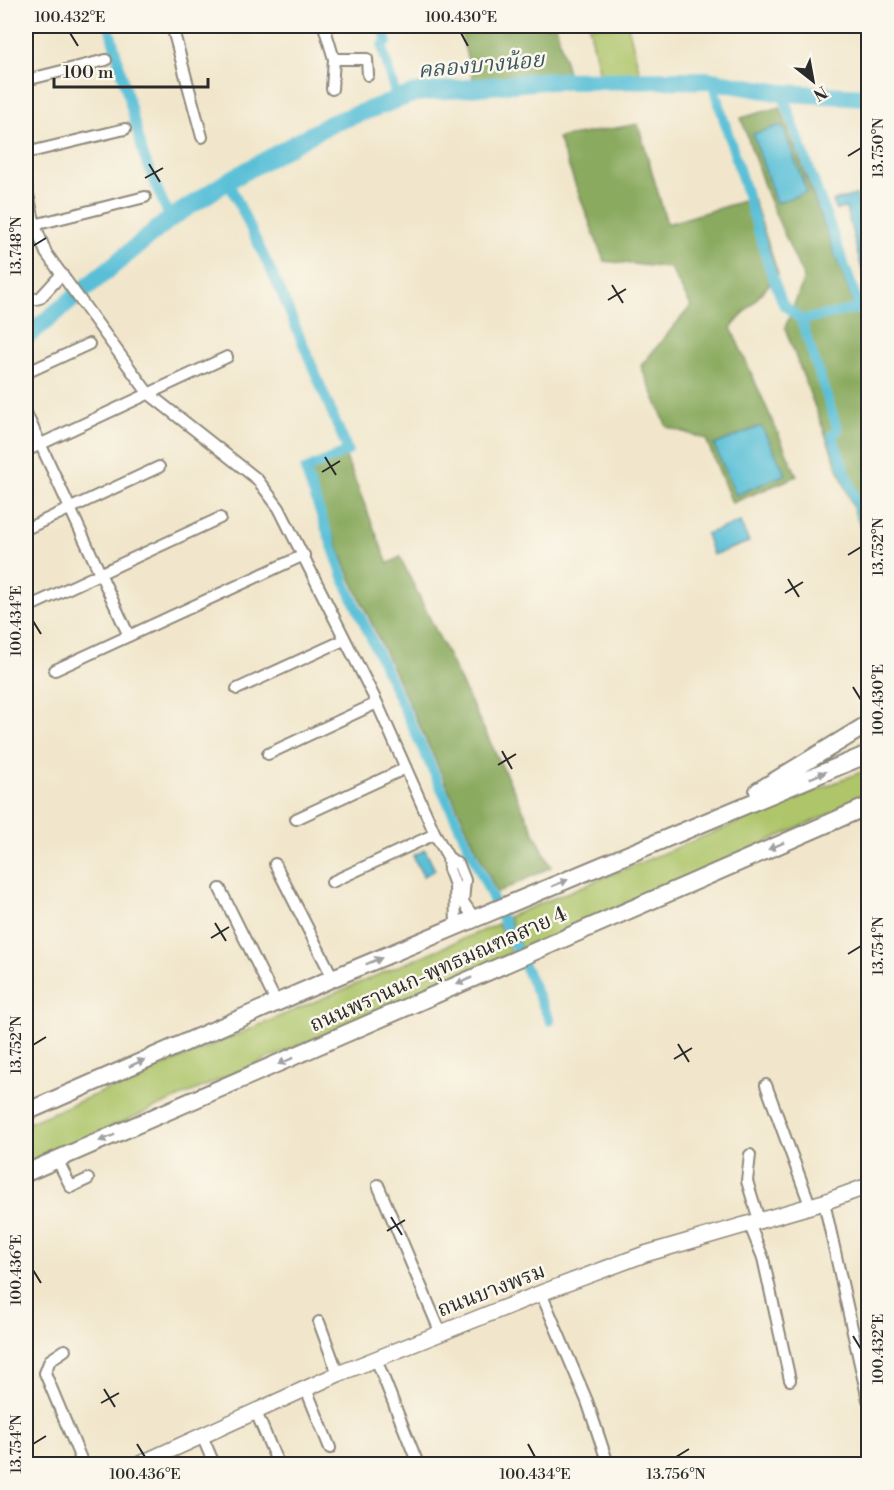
<svg xmlns="http://www.w3.org/2000/svg" width="894" height="1490" font-family="'Libre Bodoni','Noto Serif Thai',serif">
	<style>
		.green { fill: #aec56a; stroke: #6c784a; stroke-width: 1.5 }
		.forest { fill: #8aaa5e; stroke: #5a6a44; stroke-width: 1.5 }
		.water { fill: #59bfd7; stroke: #427581; stroke-width: 1.5 }
		.lines { fill: none; stroke-linecap: round; stroke-linejoin: round }
		.canal { stroke: #59bfd7; stroke-width: 10 }
		.river { stroke: #59bfd7; stroke-width: 18 }
		.street-casing { stroke: #8e887b; stroke-width: 14 }
		.secondary-casing { stroke: #8e887b; stroke-width: 18 }
		.primary-casing { stroke: #8e887b; stroke-width: 20 }
		.street { stroke: #fff; stroke-width: 10 }
		.secondary { stroke: #fff; stroke-width: 15 }
		.primary { stroke: #fff; stroke-width: 16 }
		.oneway { fill: #a0a0a0 }
		.ticks { fill: none; stroke: #2b2b2b; stroke-width: 2 }
		.labels { text-anchor: middle; stroke-width: 5; stroke-linejoin: round; paint-order: stroke }
		.street-label { font-size: 21px; fill: #2b2b2b; stroke: #fbf7ec }
		.water-label { font-size: 22px; font-style: italic; fill: #39575f; stroke: #fbf7ec }
		.neatline { fill: none; stroke: #2b2b2b; stroke-width: 2 }
		.ticks-label { font-size: 15px; text-anchor: middle; fill: #2b2b2b }
	</style>
	<rect width="100%" height="100%" fill="#fbf7ec"/>
	<filter id="ink" filterUnits="userSpaceOnUse"><feTurbulence type="fractalNoise" baseFrequency=".0167" numOctaves="2"/><feDisplacementMap in="SourceGraphic" scale="12" xChannelSelector="R" yChannelSelector="G"/><feConvolveMatrix kernelMatrix="1 2 1 2 8 2 1 2 1" color-interpolation-filters="sRGB"/></filter>
	<filter id="wash" filterUnits="userSpaceOnUse"><feTurbulence type="fractalNoise" baseFrequency=".008" numOctaves="4" result="noise"/><feDisplacementMap in="SourceGraphic" scale="24" xChannelSelector="R" yChannelSelector="G"/><feGaussianBlur stdDeviation="1.35" result="paint"/><feColorMatrix in="noise" values="0 0 0 0 0 0 0 0 0 0 0 0 0 0 0 0 0 1.4 0 .05"/><feComposite in="paint" operator="in"/></filter>
	<g filter="url(#wash)">
		<rect width="100%" height="100%" fill="#f1e6cb"/>
		<!-- green -->
		<path class="green" d="M589 26H628L640 73 600 75Z
			M868 769V797L522 950 508 917Z
			M498 924 511 953 26 1164V1124Z"/>
		<!-- forest -->
		<path class="forest" d="M459 26H556L568 73 473 80Z
			M780 107 868 343V547L785 328 804 279 768 197 741 118Z
			M638 124 667 224 753 198 778 274 731 328 797 476 732 503 706 439 667 427 641 366 691 306 670 268 604 261 558 138Z
			M345 455 388 564 400 557 551 867 497 893 351 579 307 471Z"/>
		<!-- water -->
		<path class="water" d="M782 125 807 192 776 203 753 134Z
			M856 195 868 244V292L846 208 836 210 833 201Z
			M761 426 786 474 736 495 714 445Z
			M740 522 749 542 713 555 706 534Z
			M425 850 435 870 423 876 413 856Z"/>
		<g class="lines">
			<!-- canal -->
			<path class="canal" d="M109 26 144 157 170 219
				M382 26 387 42 382 46 397 100
				M712 81 770 270 783 304 801 320
				M782 93 860 308 801 320 838 430 832 435 868 534
				M228 181 281 292 348 451 305 470 346 585 550 1021"/>
			<!-- river -->
			<path class="river" d="M26 337 170 219 228 181 330 124 415 93 543 81 707 80 782 93 868 97"/>
		</g>
	</g>
	<g filter="url(#ink)">
		<g class="lines">
			<!-- street casing -->
			<g class="street-casing">
				<path id="street" d="M172 26 202 137
					M324 26 334 59 332 89
					M334 59H367L368 75
					M26 80 106 60
					M26 153 125 129
					M26 186 35 225 46 253 148 393 257 479 279 508 377 703 435 834 448 857 459 865 465 880 463 902 475 919
					M26 227 145 197
					M26 301 40 298 62 274
					M26 373 89 344
					M26 413 129 636
					M26 451 227 357
					M26 529 159 467
					M26 608 220 518
					M55 670 304 555
					M237 689 344 640
					M268 754 377 703
					M296 819 406 768
					M448 857 449 869 455 885 456 927
					M275 864 333 978
					M332 882 435 834
					M220 889 276 1002
					M766 1085 810 1205
					M750 1155 747 1181 759 1220
					M57 1159 71 1187 88 1179
					M378 1185 440 1331
					M824 1202 868 1400
					M749 1223 763 1258 790 1380
					M541 1293 587 1401 608 1464
					M319 1322 338 1374
					M65 1350 50 1360 45 1373 83 1464
					M376 1359 418 1464
					M306 1389 330 1448
					M256 1412 278 1464
					M202 1436 214 1464
					M704 1464 709 1463"/>
			</g>
			<!-- secondary casing -->
			<g class="secondary-casing">
				<path id="secondary" d="M140 1464 338 1374 541 1293 645 1254 824 1202 868 1186"/>
			</g>
			<!-- primary casing -->
			<g class="primary-casing">
				<path id="primary" d="M758 791 868 724
					M26 1112 333 978 868 754
					M26 1173 868 806"/>
			</g>
			<!-- street -->
			<use href="#street" class="street"/>
			<!-- secondary -->
			<use href="#secondary" class="secondary"/>
			<!-- primary -->
			<use href="#primary" class="primary"/>
		</g>
		<!-- one-way arrows -->
		<defs><path id="oneway-solid" d="M-6-.8H1V-3.2L6.5 0L1 3.2V.8H-6Z" transform="scale(1.5)"/></defs>
		<g class="oneway">
			<use href="#oneway-solid" transform="translate(818 775) rotate(-23)"/>
			<use href="#oneway-solid" transform="translate(776 846) rotate(156)"/>
			<use href="#oneway-solid" transform="translate(560 883) rotate(-23)"/>
			<use href="#oneway-solid" transform="translate(374 961) rotate(-22)"/>
			<use href="#oneway-solid" transform="translate(464 981) rotate(156)"/>
			<use href="#oneway-solid" transform="translate(286 1061) rotate(157)"/>
			<use href="#oneway-solid" transform="translate(137 1063) rotate(-24)"/>
			<use href="#oneway-solid" transform="translate(107 1138) rotate(157)"/>
		</g>
	</g>
	<!-- ticks -->
	<path class="ticks" d="M70 33 78 46M461 33 468 46M848 156 861 148M149 164 160 182M145 178 163 168M33 246 46 238M612 285 623 303M608 300 626 289M325 457 336 475M322 472 340 461M848 555 861 547M788 579 799 597M785 593 803 582M33 621 41 634M853 687 861 700M502 751 512 769M498 765 516 754M215 923 226 941M211 938 229 927M848 954 861 946M678 1044 689 1062M33 1045 46 1037M674 1059 692 1048M391 1217 402 1235M387 1231 405 1220M33 1270 41 1283M853 1336 861 1349M104 1389 115 1407M101 1403 119 1393M33 1444 46 1436M137 1444 145 1457M528 1444 535 1457M676 1457 689 1449"/>
	<g class="labels">
		<!-- street labels -->
		<g class="street-label">
			<text transform="translate(438 969) rotate(-24)" y="7">ถนนพรานนก-พุทธมณฑลสาย 4</text>
			<text transform="translate(491 1290) rotate(-21)" y="7">ถนนบางพรม</text>
		</g>
		<!-- water labels -->
		<g class="water-label">
			<text transform="translate(481 64) rotate(-5)" y="8">คลองบางน้อย</text>
		</g>
	</g>
	<!-- margin -->
	<rect width="894" height="1490" fill="none" stroke="#fbf7ec" stroke-width="66"/>
	<!-- north arrow -->
	<g transform="translate(813 81) rotate(149)" stroke="#fbf7ec" stroke-width="4.5" paint-order="stroke">
	<path d="M0-4.5L10 22L0 15L-10 22Z" fill="#2b2b2b"/>
	<text y="-9" font-size="16" font-weight="bold" text-anchor="middle" fill="#2b2b2b">N</text>
	</g>
	<!-- scale -->
	<path d="M54 78v9h154v-9" fill="none" stroke="#2b2b2b" stroke-width="3"/>
	<text x="63" y="78" font-size="18" fill="#2b2b2b" stroke="#fbf7ec" stroke-width="4.5" paint-order="stroke">100 m</text>
	<rect x="33" y="33" width="828" height="1424" class="neatline"/>
	<g class="ticks-label">
		<text x="70" y="22">100.432°E</text>
		<text x="461" y="22">100.430°E</text>
		<text transform="translate(878 148) rotate(-90)" y="5">13.750°N</text>
		<text transform="translate(16 246) rotate(-90)" y="5">13.748°N</text>
		<text transform="translate(878 547) rotate(-90)" y="5">13.752°N</text>
		<text transform="translate(16 621) rotate(-90)" y="5">100.434°E</text>
		<text transform="translate(878 700) rotate(-90)" y="5">100.430°E</text>
		<text transform="translate(878 946) rotate(-90)" y="5">13.754°N</text>
		<text transform="translate(16 1045) rotate(-90)" y="5">13.752°N</text>
		<text transform="translate(16 1270) rotate(-90)" y="5">100.436°E</text>
		<text transform="translate(878 1349) rotate(-90)" y="5">100.432°E</text>
		<text transform="translate(16 1444) rotate(-90)" y="5">13.754°N</text>
		<text x="145" y="1479">100.436°E</text>
		<text x="535" y="1479">100.434°E</text>
		<text x="676" y="1479">13.756°N</text>
	</g>
</svg>
